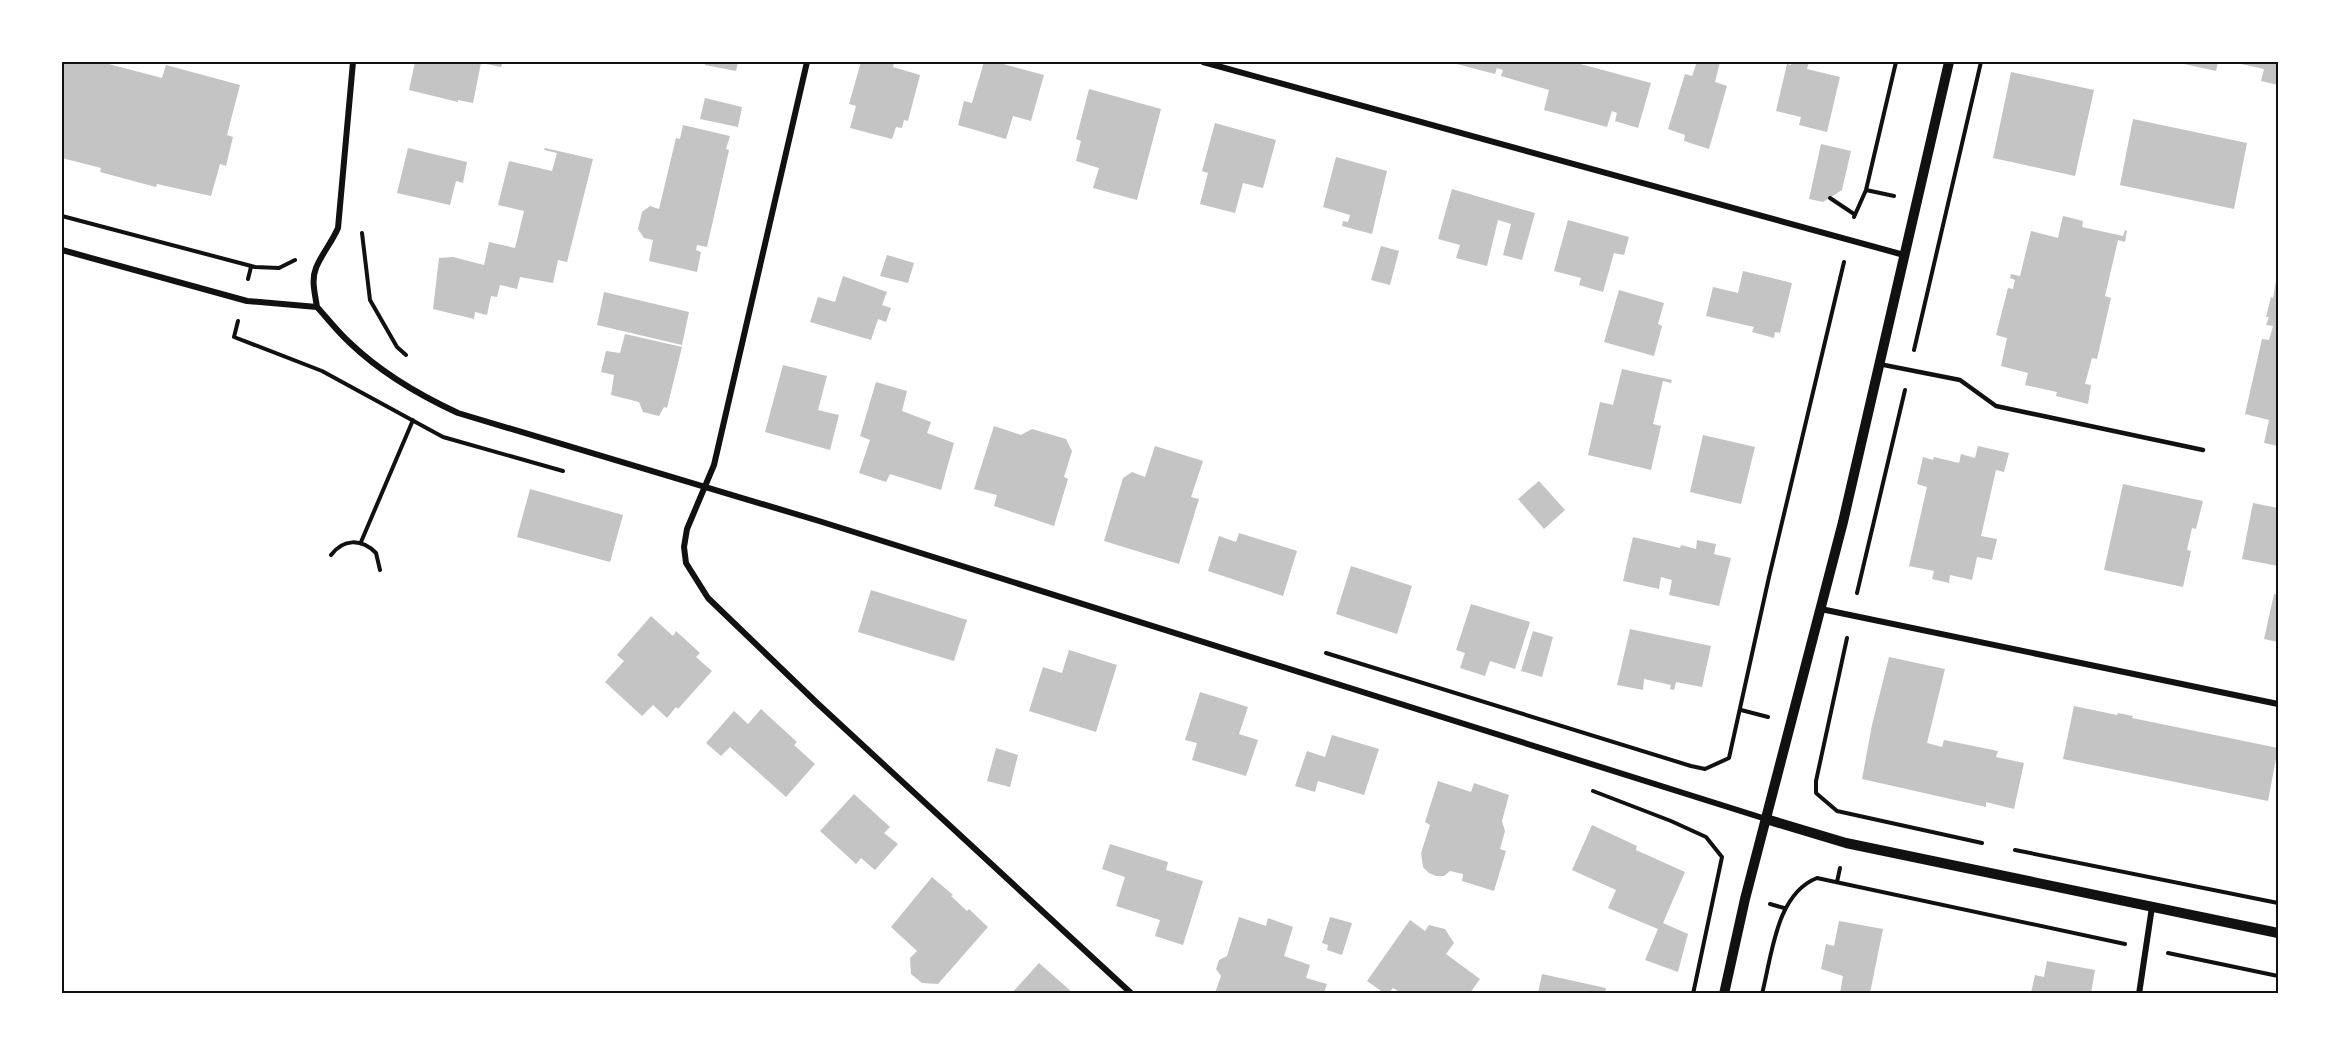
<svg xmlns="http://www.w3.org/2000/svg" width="2340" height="1055" font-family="'Fira Sans',sans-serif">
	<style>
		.building { fill: #c4c4c4 }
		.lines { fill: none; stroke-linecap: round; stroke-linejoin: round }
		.path { stroke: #111; stroke-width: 4 }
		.service { stroke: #111; stroke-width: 4.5 }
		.minor { stroke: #111; stroke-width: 6 }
		.tertiary { stroke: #111; stroke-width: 10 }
		.neatline { fill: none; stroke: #111; stroke-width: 2 }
	</style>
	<rect width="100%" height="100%" fill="#fff"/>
	<!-- building -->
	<path class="building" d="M62 62H101L162 78 166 65 240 85 227 135 233 137 226 166 220 164 211 196 157 184 156 187 152 186 100 172 101 168 62 158Z
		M415 62H503L501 67 481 63 473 103 458 100V102L409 90Z
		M706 62H738L736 71 705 65Z
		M861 62 880 63 881 62H894L893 67 920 75 908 121 904 120 902 128 896 127 892 139 850 128 856 106 849 104Z
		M984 62H996L1044 75 1031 121 1013 116 1006 139 958 125 964 101 972 103Z
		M1449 62H1573L1651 83 1638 128 1615 121 1617 113 1612 111 1607 127 1544 110 1549 90 1501 76 1503 70 1497 68 1495 74Z
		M1697 62H1720L1715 82 1727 86 1709 149 1684 141 1685 135 1668 129 1685 74 1692 76Z
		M1792 62H1809L1807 69 1840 77 1827 132 1799 125 1801 117 1776 111 1787 64 1791 65Z
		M2175 62H2218L2216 71Z
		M2232 62H2278V85L2261 81 2264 69Z
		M2011 72 2094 90 2075 176 1993 158Z
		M1089 89 1161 109 1137 200 1093 188 1099 168 1076 161 1081 141 1076 139Z
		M705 98 742 107 738 127 700 119Z
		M2133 119 2247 143 2234 209 2120 185Z
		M1215 123 1276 140 1263 188 1243 183 1235 213 1200 204 1208 173 1202 171Z
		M683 125 730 136 726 149 729 150 707 247 697 245 696 250 701 252 697 272 649 261 653 240 644 238 638 229 642 212 650 206 659 209 676 138 680 139Z
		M1821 144 1851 151 1842 190 1823 202 1809 199Z
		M408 148 467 162 463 183 456 181 450 205 397 193Z
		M545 148 593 159 567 262 558 260 553 283 520 277 517 289 500 285 497 297 491 296 487 315 475 312 474 319 433 309 439 258 453 257 484 265 489 242 515 248 524 211 498 205 509 161 552 171 557 153 544 150Z
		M1336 157 1387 171 1372 234 1342 226 1343 221 1348 222 1350 215 1323 207Z
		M1452 189 1535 213 1522 260 1503 255 1511 224 1498 220 1487 266 1456 258 1460 245 1438 239Z
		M2063 216 2083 221 2082 227 2123 236 2125 230 2127 231 2125 242 2118 240 2105 296 2111 298 2097 359 2092 358 2085 384 2091 385 2088 404 2056 396 2057 392 2025 385 2028 373 2001 366 2007 338 1996 335 2008 288 2013 289 2015 280 2010 278 2011 274 2020 276 2031 231 2058 238Z
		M1568 220 1629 237 1624 255 1614 253 1603 292 1579 285 1581 278 1554 271Z
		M1381 246 1399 251 1390 285 1371 280Z
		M887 255 914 263 908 283 880 276Z
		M2278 270V446L2264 443 2269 420 2245 414 2262 339 2269 340 2273 326 2266 325 2269 317H2266L2271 297 2273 298Z
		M1743 271 1792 283 1780 333 1775 332 1774 338 1752 332 1754 327 1706 316 1713 287 1738 293Z
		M843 276 887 292 882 305 891 308 886 322 878 319 871 340 810 322 818 297 835 302Z
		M1619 290 1664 303 1658 324 1662 326 1654 356 1604 342Z
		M604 292 689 312 682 345 597 325Z
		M625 334 682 347 667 408 664 407 659 416 643 412 639 402 611 395 614 375 601 372 606 351 620 353Z
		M783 365 827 376 818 410 839 415 830 450 765 432Z
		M1622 369 1672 380 1671 383 1663 381 1653 424 1661 426 1651 470 1588 455 1600 402 1613 405Z
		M876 382 907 391 902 411 931 422 927 433 954 443 941 490 890 474 886 482 859 473 870 440 860 436Z
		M994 426 1021 435 1032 429 1066 439 1072 451 1064 477 1068 479 1054 526 994 506 997 495 974 489Z
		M1703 435 1755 447 1741 504 1690 492Z
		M1155 446 1203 461 1191 497 1199 499 1179 564 1104 541 1123 478 1132 472 1145 477Z
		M1978 446 2009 453 2004 472 1996 470 1981 536 1997 539 1992 560 1977 557 1972 580 1950 575 1949 583 1932 579 1934 571 1909 566 1927 487 1917 484 1923 457 1933 460 1934 457 1959 463 1961 454 1975 458Z
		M1539 481 1565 510 1544 529 1518 499Z
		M2123 484 2203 501 2196 529 2192 528 2187 550 2191 551 2183 587 2104 570Z
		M530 489 623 515 610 562 517 537Z
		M2253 503 2278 508V566L2242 559Z
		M1239 533 1297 551 1283 596 1208 571 1219 536 1236 542Z
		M1633 537 1680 548 1681 545 1696 549 1697 540 1716 544 1714 554 1731 558 1719 606 1669 595 1672 580 1661 577 1659 589 1623 581Z
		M1351 566 1412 586 1397 634 1336 614Z
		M871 590 967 620 954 661 858 632Z
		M2274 594 2278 595V642L2264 639Z
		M1471 604 1530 622 1515 669 1490 661 1485 676 1460 668 1465 653 1456 650Z
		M651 616 673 636 676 631 700 653 696 657 712 671 678 709 676 707 667 718 653 705 642 716 605 682 624 661 617 655Z
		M1630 629 1711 646 1702 687 1676 682 1674 690 1670 689 1671 685 1644 679 1643 690 1617 685Z
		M1533 631 1553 637 1542 677 1521 671Z
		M1069 650 1117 665 1096 732 1029 711 1043 667 1062 673Z
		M1889 657 1945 669 1927 743 1942 747 1944 740 1998 751 1996 757 2024 763 2014 809 1986 802V807L1862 779 1872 725Z
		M1200 692 1248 707 1239 734 1258 740 1246 776 1192 760 1197 743 1185 740Z
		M2074 706 2117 715 2118 713 2133 716 2132 718 2278 748 2268 801 2063 759Z
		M761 709 797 742 794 745 815 764 786 797 730 747 721 756 706 743 734 711 748 724Z
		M1332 735 1379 749 1364 795 1318 781 1315 792 1295 786 1307 751 1325 757Z
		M996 748 1018 755 1010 787 987 781Z
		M1438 781 1471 792 1474 783 1509 795 1502 821 1505 831 1500 849 1506 851 1494 891 1462 881 1463 874 1450 871 1444 876H1436L1429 873 1423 867 1421 853 1430 825 1425 822Z
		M854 794 890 827 884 833 898 844 875 870 861 858 856 864 820 831Z
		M1592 825 1637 846 1636 850 1685 872 1663 923 1688 934 1678 972 1645 960 1658 929 1608 908 1616 890 1572 870Z
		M1110 844 1168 862 1166 870 1203 881 1183 945 1155 936 1160 920 1116 906 1125 877 1102 869Z
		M932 877 953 895 951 896 967 911 969 909 988 927 938 984 922 983 911 974 910 958 917 951 891 927Z
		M1239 917 1266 926 1268 918 1293 927 1284 956 1310 965 1306 978 1327 984 1324 993H1215L1221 976 1216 969 1219 960 1227 956Z
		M1330 917 1352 923 1342 955 1327 950 1328 945 1322 943Z
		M1410 920 1425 931 1429 925 1445 929 1454 943 1446 954 1480 979 1470 993H1401L1393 988 1389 993H1384L1367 981Z
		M1839 921 1883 929 1870 993H1840L1843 976 1821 969 1826 944 1834 946Z
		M2047 961 2095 970 2091 993H2031L2035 975 2044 977Z
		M1039 963 1047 970 1073 993H1012Z
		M1542 974 1606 988 1605 993H1538Z"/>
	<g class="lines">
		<!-- path -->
		<path class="path" d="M1866 190 1894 196
			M1830 198 1854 214
			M62 216 255 267 279 268 295 260
			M1854 217 1866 190 1896 62
			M362 233 370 300 397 347 406 355
			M248 279 251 267
			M238 321 234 337 322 371 443 437 563 471
			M1914 350 1981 62
			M361 542 413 420
			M331 555C343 539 361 538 376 553L380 570
			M1857 593 1905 390
			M1847 638 1816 781V793L1837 811 1982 843
			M1326 653 1691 766 1705 769 1729 758 1769 577 1844 262
			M1741 710 1768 717
			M1593 791 1671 821 1706 837 1722 857 1693 994
			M2015 850 2278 903
			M1837 882 1840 868
			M1770 904 1784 908
			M2168 953 2278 976
			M1762 994C1772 955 1776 894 1817 878L2125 944"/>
		<!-- service -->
		<path class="service" d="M1879 364 1960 380 1996 406 2203 450"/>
		<!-- minor -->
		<path class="minor" d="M807 62 714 465 687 529 684 547 686 563 708 598 816 702 1132 994
			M1203 62 1904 255
			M62 250 247 301 317 307C328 319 337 331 349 342 380 372 419 395 458 413L819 521 1766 819
			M317 307C315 294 311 280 316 268 321 255 332 242 338 228L353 62
			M1821 609 2278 704
			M2139 994 2152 907"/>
		<!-- tertiary -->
		<path class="tertiary" d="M1766 819 1846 843 2278 933
			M1724 994 1745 899 1843 522 1949 62"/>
	</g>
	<!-- border -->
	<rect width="2340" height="1055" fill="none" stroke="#ffffff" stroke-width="126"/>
	<rect x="63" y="63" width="2214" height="929" class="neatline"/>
</svg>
